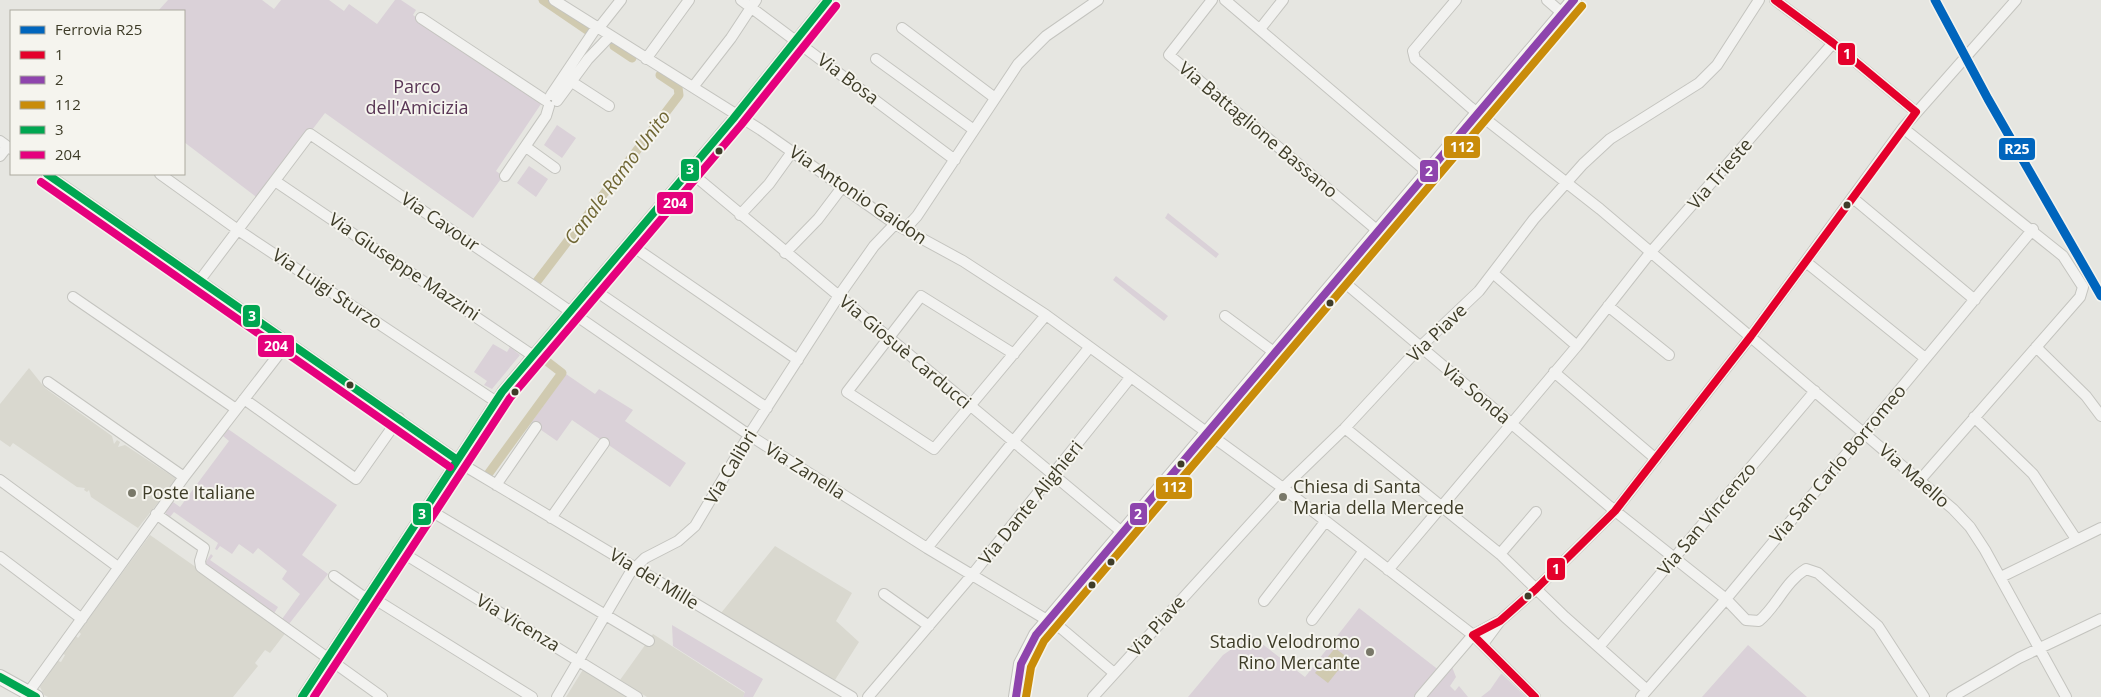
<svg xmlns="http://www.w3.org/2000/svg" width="2101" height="697" font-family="'Open Sans',sans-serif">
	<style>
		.built { fill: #d9d8cf }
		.green { fill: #dad1d8 }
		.water { fill: #d0cab0 }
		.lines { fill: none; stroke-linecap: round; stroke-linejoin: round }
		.canal { stroke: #d0cab0; stroke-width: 9 }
		.minor-casing { stroke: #c4c4bf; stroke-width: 12 }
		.major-casing { stroke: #c3c3be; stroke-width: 16 }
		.minor { stroke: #f2f2f0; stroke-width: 10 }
		.major { stroke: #f6f6f5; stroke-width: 14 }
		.bus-1-casing { stroke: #f5f4ee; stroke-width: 11 }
		.bus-2-casing { stroke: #f5f4ee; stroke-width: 11 }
		.bus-3-casing { stroke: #f5f4ee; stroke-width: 11 }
		.bus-4-casing { stroke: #f5f4ee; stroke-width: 11 }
		.bus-5-casing { stroke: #f5f4ee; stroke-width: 11 }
		.bus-1 { stroke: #e4002b; stroke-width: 8 }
		.bus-2 { stroke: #8e44ad; stroke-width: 8 }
		.bus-3 { stroke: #c98c0a; stroke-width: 8 }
		.bus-4 { stroke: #00a651; stroke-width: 8 }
		.bus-5 { stroke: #e5007d; stroke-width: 8 }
		.rail-1-casing { stroke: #f5f4ee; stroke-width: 12 }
		.rail-1 { stroke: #0065bd; stroke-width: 9 }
		.bus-dot { fill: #3e3c28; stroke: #f5f4ee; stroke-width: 2 }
		.poi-dot { fill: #797869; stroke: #f5f4ee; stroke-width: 2 }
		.labels { text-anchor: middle; stroke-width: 4; stroke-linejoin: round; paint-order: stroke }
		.street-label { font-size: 18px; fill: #3e3c28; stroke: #f5f4ee }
		.park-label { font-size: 18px; fill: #593655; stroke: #f5f4ee }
		.poi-label { font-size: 18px; fill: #3e3c28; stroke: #f5f4ee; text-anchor: start }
		.water-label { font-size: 19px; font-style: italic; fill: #706734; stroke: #f5f4ee }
		.line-badge { stroke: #f5f4ee; stroke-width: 2 }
		.badge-label { font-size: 14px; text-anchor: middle; font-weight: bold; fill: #fff }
	</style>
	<rect width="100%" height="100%" fill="#e6e6e1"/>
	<!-- built -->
	<path class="built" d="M29 368 45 388 112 436 114 444 117 440 120 442 118 447 125 445 175 478V481L138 528 91 497 89 490 87 492 84 490 85 488 77 487 13 443 10 447 0 440V404Z
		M150 535 287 631 270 653 265 650 255 663 258 666 233 697H48L44 695 40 687 58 661 61 662 65 655 63 654 76 636 78 638 81 634 79 632Z
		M775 546 852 593 836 621 859 642 835 680 721 613Z
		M653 634 745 693 743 697H647L620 680Z
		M584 668 631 697H566Z"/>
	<!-- green -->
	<path class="green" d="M168 0H262L274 9 281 0H329L344 11 349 4 377 24 395 0H401L416 10 413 15 541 104 496 171 503 176 473 218 325 113 259 199 184 142V11H158Z
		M557 125 576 138 562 158 544 145Z
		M529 166 548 179 536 197 517 183Z
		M1168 213 1219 254 1216 258 1165 218Z
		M1116 276 1168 316 1164 321 1113 280Z
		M493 344 507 352 510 347 520 355 492 389 484 385 487 381 474 372Z
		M566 374 595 394 599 389 633 410 625 421 686 463 670 487 572 420 557 441 531 423Z
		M228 429 337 505 302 555 328 574 289 624 282 619 300 594 282 579 287 571 258 548 253 554 239 544 232 554 220 546 217 550 215 549 218 543 174 512 170 517 165 513 173 502 180 507 229 441 223 436Z
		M211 554 213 556 210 560 278 607 273 615 206 567 205 563Z
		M1359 608 1440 671 1417 697H1188L1223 655 1239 644 1248 633 1305 677Z
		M672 625 763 679 753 697H743L745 692 673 646Z
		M1748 645 1807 697H1702Z
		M1452 667 1456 677 1450 686 1455 691 1459 686 1468 697H1427Z
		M1501 674H1502L1526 697H1481L1490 690Z"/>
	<!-- water -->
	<path class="water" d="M1335 648 1348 658 1328 683 1315 673Z"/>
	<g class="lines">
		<!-- canal -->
		<path class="canal" d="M543 0 587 30
			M614 46 632 58
			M535 284 679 95 678 87 660 75
			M489 473 562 373 540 356"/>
		<!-- minor casing -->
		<g class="minor-casing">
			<path id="minor" d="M554 0 761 130 895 224 963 261 1046 315 1283 488 1473 635 1535 697
				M741 0 955 160
				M1212 0 1169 55 1378 231
				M1225 0 1427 172
				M1456 0 1413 51 1415 59 1470 107 1600 209 1953 509 1970 527 1985 550 2066 697
				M1547 0 1562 13
				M1775 0 1833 43 1916 112
				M421 18 545 100
				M902 28 995 98
				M598 29 621 0
				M1260 29 1283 0
				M646 59 689 0
				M876 59 974 130
				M572 82 609 106
				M693 87 731 38 756 0
				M551 95 596 28
				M557 101 588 59 610 36
				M1903 128 2063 256 2083 287 2080 297 1920 480
				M0 141 11 149
				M526 147 555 168
				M0 156 7 147
				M689 171 1122 532
				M47 174 470 469 852 697
				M160 174 238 230 495 401
				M505 176 546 116 549 106
				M275 181 532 355
				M1854 199 1975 300
				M740 215 769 184 792 152
				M905 229 917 216 1018 64 1046 36 1098 0
				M628 243 798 360
				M785 253 818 219 843 186
				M1806 262 1925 358
				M1494 274 1577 346
				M1338 277 1609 506 1726 599 1746 620 1759 621C1777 606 1785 582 1806 569L1818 573 1878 626 1924 697
				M200 280 310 134 532 285 749 435 927 548 1062 629 1114 673
				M590 287 767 408
				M73 297 236 409
				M1608 306 1669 355
				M1225 316 1275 353
				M2036 347 2086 396 2101 416
				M1014 354 921 296 847 392 934 449 1046 315
				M1554 372 1656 459
				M48 382 184 477
				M244 399 356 479 399 418
				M1974 417 2033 474 2076 539
				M1345 428 1500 554 1565 617 1647 690
				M0 480 118 567
				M496 485 536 427
				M426 508 649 641
				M156 514 204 548 200 561 201 567 382 697
				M551 518 604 443
				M927 548 1089 348
				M398 550 637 697
				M1500 554 1536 512
				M0 557 82 619
				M1388 570 1577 346 1650 253 1833 43
				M334 576 361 595 373 598 532 697
				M2001 577 2101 528
				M884 594 929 626
				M1264 601 1325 522
				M1312 620 1363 552
				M1483 644 1500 621 1536 589 1615 511 1751 336 1903 128 2016 0
				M1599 647 1815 391
				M28 693 184 477 289 341
				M302 697 502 392 733 119 828 0
				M557 697 630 573 645 558 678 541 695 526 749 435 838 297 874 246 895 224
				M868 697 972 575 1130 378
				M1093 697 1283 488 1345 428 1420 347 1479 291 1534 219 1583 164 1610 139 1699 83 1717 65 1759 0
				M1420 697 1473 635 1497 622
				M1641 697 1726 599 2033 229
				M1952 697 2019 658 2101 619"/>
		</g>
		<!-- major casing -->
		<g class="major-casing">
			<path id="major" d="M0 677 36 697
				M1016 697 1021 664 1036 635 1574 0"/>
		</g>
		<!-- minor -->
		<use href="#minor" class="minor"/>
		<!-- major -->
		<use href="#major" class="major"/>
		<!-- bus-1 casing -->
		<g class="bus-1-casing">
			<path id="bus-1" d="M1775 0 1833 43 1916 112
				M1535 697 1473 635 1500 621 1536 589 1615 511 1751 336 1916 112"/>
		</g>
		<!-- bus-2 casing -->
		<g class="bus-2-casing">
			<path id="bus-2" d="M1016 697 1021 664 1036 635 1574 0"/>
		</g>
		<!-- bus-3 casing -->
		<g class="bus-3-casing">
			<path id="bus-3" d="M1026 697 1031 667 1044 641 1582 6"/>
		</g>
		<!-- bus-4 casing -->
		<g class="bus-4-casing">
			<path id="bus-4" d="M47 174 456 459
				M0 677 36 697
				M302 697 502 392 733 119 828 0"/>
		</g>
		<!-- bus-5 casing -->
		<g class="bus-5-casing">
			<path id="bus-5" d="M41 182 450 467
				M314 697 510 398 741 125 836 6"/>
		</g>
		<!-- bus-1 -->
		<use href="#bus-1" class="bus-1"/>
		<!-- bus-2 -->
		<use href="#bus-2" class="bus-2"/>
		<!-- bus-3 -->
		<use href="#bus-3" class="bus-3"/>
		<!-- bus-4 -->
		<use href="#bus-4" class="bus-4"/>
		<!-- bus-5 -->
		<use href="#bus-5" class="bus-5"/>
		<!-- rail-1 casing -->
		<g class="rail-1-casing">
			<path id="rail-1" d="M1935 0 1988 99 2101 296"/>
		</g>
		<!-- rail-1 -->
		<use href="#rail-1" class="rail-1"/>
	</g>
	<!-- markers -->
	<g class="bus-dot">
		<circle cx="719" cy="151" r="4.5"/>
		<circle cx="1847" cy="205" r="4.5"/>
		<circle cx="1330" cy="303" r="4.5"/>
		<circle cx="350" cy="385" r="4.5"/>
		<circle cx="515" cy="392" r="4.5"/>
		<circle cx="1181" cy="464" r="4.5"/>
		<circle cx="1111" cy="562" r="4.5"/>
		<circle cx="1092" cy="585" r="4.5"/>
		<circle cx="1528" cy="596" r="4.5"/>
	</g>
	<g class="poi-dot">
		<circle cx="132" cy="493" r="5"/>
		<circle cx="1283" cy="497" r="5"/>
		<circle cx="1370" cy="652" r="5"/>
	</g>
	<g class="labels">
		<!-- street labels -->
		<g class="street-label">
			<text transform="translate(848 79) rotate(37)" y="6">Via Bosa</text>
			<text transform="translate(1258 130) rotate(40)" y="6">Via Battaglione Bassano</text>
			<text transform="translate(1720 174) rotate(-49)" y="6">Via Trieste</text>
			<text transform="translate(858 195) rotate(34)" y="6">Via Antonio Gaidon</text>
			<text transform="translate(440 222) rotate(34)" y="6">Via Cavour</text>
			<text transform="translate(404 267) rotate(34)" y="6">Via Giuseppe Mazzini</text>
			<text transform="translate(327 289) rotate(34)" y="6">Via Luigi Sturzo</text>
			<text transform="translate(1437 333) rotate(-44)" y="6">Via Piave</text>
			<text transform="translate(905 352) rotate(40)" y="6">Via Giosuè Carducci</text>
			<text transform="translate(1476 394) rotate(40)" y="6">Via Sonda</text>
			<text transform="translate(1838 464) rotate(-50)" y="6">Via San Carlo Borromeo</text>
			<text transform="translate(731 467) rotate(-59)" y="6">Via Calibri</text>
			<text transform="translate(805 471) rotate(32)" y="6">Via Zanella</text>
			<text transform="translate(1914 476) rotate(41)" y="6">Via Maello</text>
			<text transform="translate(1031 503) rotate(-51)" y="6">Via Dante Alighieri</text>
			<text transform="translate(1707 519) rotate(-50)" y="6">Via San Vincenzo</text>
			<text transform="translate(654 579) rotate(31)" y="6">Via dei Mille</text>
			<text transform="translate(518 623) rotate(31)" y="6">Via Vicenza</text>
			<text transform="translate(1157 626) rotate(-48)" y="6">Via Piave</text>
		</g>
		<!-- park labels -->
		<g class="park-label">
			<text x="417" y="93">Parco<tspan x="417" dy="21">dell'Amicizia</tspan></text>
		</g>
		<!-- poi labels -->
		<g class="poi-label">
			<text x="1293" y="493">Chiesa di Santa<tspan x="1293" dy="21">Maria della Mercede</tspan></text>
			<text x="142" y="499">Poste Italiane</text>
			<text x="1360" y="648" text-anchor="end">Stadio Velodromo<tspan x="1360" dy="21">Rino Mercante</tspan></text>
		</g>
		<!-- water labels -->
		<g class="water-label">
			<text transform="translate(617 177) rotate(-53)" y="7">Canale Ramo Unito</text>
		</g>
	</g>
	<g class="line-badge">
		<rect x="1837" y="42" width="19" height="24" rx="5" fill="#e4002b"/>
		<rect x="1443" y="135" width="38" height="24" rx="5" fill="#c98c0a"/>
		<rect x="1998" y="137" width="38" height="24" rx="5" fill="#0065bd"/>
		<rect x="680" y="158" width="20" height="24" rx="5" fill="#00a651"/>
		<rect x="1419" y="159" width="20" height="24" rx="5" fill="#8e44ad"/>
		<rect x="656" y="191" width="38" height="24" rx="5" fill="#e5007d"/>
		<rect x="242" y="304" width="19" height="24" rx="5" fill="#00a651"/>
		<rect x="257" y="334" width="38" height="24" rx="5" fill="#e5007d"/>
		<rect x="1155" y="476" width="38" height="24" rx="5" fill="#c98c0a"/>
		<rect x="1129" y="502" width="19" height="24" rx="5" fill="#8e44ad"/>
		<rect x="412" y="502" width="20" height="24" rx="5" fill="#00a651"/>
		<rect x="1546" y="557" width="20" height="24" rx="5" fill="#e4002b"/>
	</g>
	<g class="badge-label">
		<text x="1847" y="59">1</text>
		<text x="1462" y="152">112</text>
		<text x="2017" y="154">R25</text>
		<text x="690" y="174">3</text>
		<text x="1429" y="176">2</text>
		<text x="675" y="208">204</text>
		<text x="252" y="321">3</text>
		<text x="276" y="351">204</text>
		<text x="1174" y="492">112</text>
		<text x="1138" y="519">2</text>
		<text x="422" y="519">3</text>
		<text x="1556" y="574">1</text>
	</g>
	<!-- legend -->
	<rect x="10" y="10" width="175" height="165" fill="#f5f4ee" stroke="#acaa9f"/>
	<rect x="20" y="26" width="25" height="8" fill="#0065bd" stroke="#acaa9f"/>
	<text x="55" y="35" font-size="15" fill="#3e3c28">Ferrovia R25</text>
	<rect x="20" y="51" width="25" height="8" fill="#e4002b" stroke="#acaa9f"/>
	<text x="55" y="60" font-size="15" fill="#3e3c28">1</text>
	<rect x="20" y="76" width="25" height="8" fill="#8e44ad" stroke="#acaa9f"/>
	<text x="55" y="85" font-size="15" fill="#3e3c28">2</text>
	<rect x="20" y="101" width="25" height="8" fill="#c98c0a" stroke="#acaa9f"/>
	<text x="55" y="110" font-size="15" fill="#3e3c28">112</text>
	<rect x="20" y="126" width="25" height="8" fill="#00a651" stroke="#acaa9f"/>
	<text x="55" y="135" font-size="15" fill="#3e3c28">3</text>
	<rect x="20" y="151" width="25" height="8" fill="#e5007d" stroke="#acaa9f"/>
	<text x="55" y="160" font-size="15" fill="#3e3c28">204</text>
</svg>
